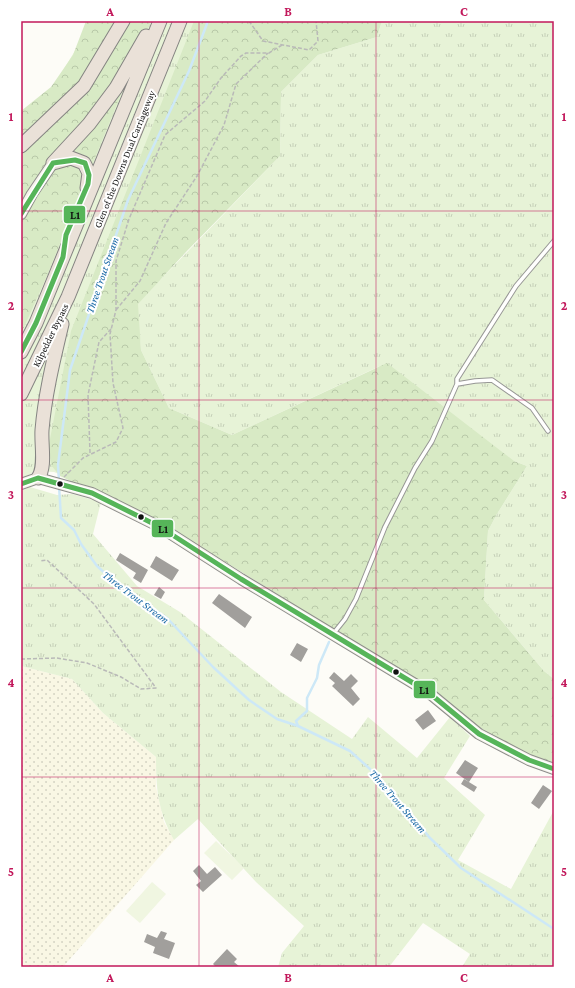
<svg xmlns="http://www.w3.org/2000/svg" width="575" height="988" font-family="'Crimson Pro',serif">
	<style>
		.farmland { fill: url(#farmland-dots) }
		.grass { fill: url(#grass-tufts); fill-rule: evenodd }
		.forest { fill: url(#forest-crowns) }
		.pitch { fill: #f0f6e1 }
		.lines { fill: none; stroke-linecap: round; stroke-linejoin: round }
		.stream { stroke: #cde8f7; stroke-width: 2.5 }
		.building { fill: #a19f9c }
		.lane-casing { stroke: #979795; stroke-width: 5.5 }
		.secondary-casing { stroke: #8e8d8b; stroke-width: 12 }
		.highway-casing { stroke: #858482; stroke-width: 15 }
		.path { stroke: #b9b9b8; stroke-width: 1.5; stroke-dasharray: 4 2; stroke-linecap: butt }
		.lane { stroke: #fffffe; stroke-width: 3.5 }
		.secondary { stroke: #f6f4eb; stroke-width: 10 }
		.highway { stroke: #eae1d8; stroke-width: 13 }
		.bus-1-casing { stroke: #fff; stroke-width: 8 }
		.bus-1 { stroke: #56b559; stroke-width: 5 }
		.grid { fill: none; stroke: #c2185b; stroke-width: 1; stroke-opacity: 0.55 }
		.bus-dot { fill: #111; stroke: #fff; stroke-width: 1.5 }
		.labels { text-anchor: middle; stroke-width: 4; stroke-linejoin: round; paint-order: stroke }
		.street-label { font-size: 10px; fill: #111; stroke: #fff }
		.water-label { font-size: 11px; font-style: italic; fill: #1768a6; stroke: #fff }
		.line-badge { stroke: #fff; stroke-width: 1.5 }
		.pale-badge-label { font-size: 11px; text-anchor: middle; font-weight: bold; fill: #111 }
		.neatline { fill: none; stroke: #c2185b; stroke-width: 1.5 }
		.grid-label { font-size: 13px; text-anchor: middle; font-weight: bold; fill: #c2185b }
	</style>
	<defs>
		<pattern id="farmland-dots" width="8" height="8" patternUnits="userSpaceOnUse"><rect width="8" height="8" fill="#f9f7e4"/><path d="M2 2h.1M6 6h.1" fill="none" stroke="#d4d3c3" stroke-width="1.8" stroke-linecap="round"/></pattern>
		<pattern id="grass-tufts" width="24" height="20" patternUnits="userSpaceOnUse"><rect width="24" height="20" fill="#e7f3d7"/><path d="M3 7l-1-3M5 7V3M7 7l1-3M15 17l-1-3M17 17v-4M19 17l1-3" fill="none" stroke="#c5cfb8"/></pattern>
		<pattern id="forest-crowns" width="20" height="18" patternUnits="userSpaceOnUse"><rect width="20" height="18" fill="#d8eac5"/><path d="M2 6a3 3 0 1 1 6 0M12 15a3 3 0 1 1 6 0" fill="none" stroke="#b8c8a8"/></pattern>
	</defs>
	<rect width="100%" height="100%" fill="#fdfcf7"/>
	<!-- farmland -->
	<path class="farmland" d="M21 666 72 679 103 713 156 757V787L164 822 174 840 63 967H21Z"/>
	<!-- grass -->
	<path class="grass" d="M93 21H332L246 133 160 280 280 156 281 92 318 55 377 37 382 21H554V679L544 671 484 600 488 531 497 514 527 466 514 461 161 518 54 472 35 471 21 480V118L53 87ZM140 338 141 350 169 408 232 435 380 366 186 479 133 359Z
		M30 487 57 495 72 494 101 502 93 534 137 586 180 612 281 692 352 739 368 717 417 758 450 717 470 736 444 778 485 815 458 860 511 889 554 810V967H462L470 954 423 923 389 967H278L282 953 304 926 256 882 198 819 174 840C158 811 156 790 156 757L103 713 72 679 21 666V491Z"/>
	<!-- forest -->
	<path class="forest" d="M86 21H151L46 278 21 334V111L51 87 73 55Z
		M194 21H382L377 37 318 55 281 92 280 156 186 252 138 304 141 350 169 408 232 435 387 363 514 461 527 466 497 514 488 531 484 600 544 671 554 679V765C511 749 476 729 443 697L177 532 60 476 51 465 49 444 71 331Z"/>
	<!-- pitch -->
	<path class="pitch" d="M216 841 244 868 232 880 204 853Z
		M152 882 166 894 140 923 126 911Z"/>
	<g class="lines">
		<!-- stream -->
		<path class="stream" d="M59 481 58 465 70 370 128 200 189 71 208 21
			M59 486 61 518 74 530 81 544 97 566 119 586 167 618 213 667 249 700 277 719 298 726 350 751 370 769 390 794 407 809 429 837 461 868 554 929
			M298 726 296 721 307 711V698L317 678 319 665 329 642"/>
	</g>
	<!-- building -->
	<path class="building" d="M120 553 148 570 141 583 133 578 136 573 116 560Z
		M156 556 179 570 172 581 150 567Z
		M159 587 165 592 161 599 154 595Z
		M219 594 252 617 245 628 212 603Z
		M297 643 308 649 301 662 290 655Z
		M334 672 344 681 351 674 358 681 351 688 360 699 353 706 332 686 335 683 329 678Z
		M428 710 436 721 423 730 415 720Z
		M465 760 478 768 469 782 456 773Z
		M464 779 477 787 474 792 461 784Z
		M543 785 552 791 539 809 531 803Z
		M199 865 207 874 215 867 222 875 203 892 196 885 201 881 193 871Z
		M161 931 167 933 164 939 175 943 169 959 153 953 155 947 144 942 147 934 157 938Z
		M227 949 237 959 234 962 240 967H216L213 964Z"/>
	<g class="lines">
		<!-- lane casing -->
		<g class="lane-casing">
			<path id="lane" d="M457 384V379L516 286 554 241
				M333 634 345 619 356 599 385 527 415 468 432 441 457 384 475 381 492 380 532 408 548 431"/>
		</g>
		<!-- secondary casing -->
		<g class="secondary-casing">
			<path id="secondary" d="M21 214 32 194 53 163
				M21 484 38 478 92 493 160 527 241 579 428 692 479 734 529 760 554 769"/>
		</g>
		<!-- highway casing -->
		<g class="highway-casing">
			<path id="highway" d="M21 146 84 86 123 21
				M53 163 89 124 116 88 146 36
				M53 163 71 158 84 163 89 173 87 188
				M21 352 36 323 160 21
				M21 394 68 297 180 21
				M38 478C46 467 41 445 42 430 45 394 54 358 62 324"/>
		</g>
		<!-- path -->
		<path class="path" d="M249 21 263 41 309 50 318 41 316 21
			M116 310 140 281 166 223 197 176 224 125 236 84 268 53
			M90 453 88 395 99 342 111 329
			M64 477 83 458 116 442 123 428 113 383 110 334 116 310V261L129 219 165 135 205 101 221 78 241 56 246 53H269L282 45
			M21 659 57 658 87 663 121 677 141 689 156 688 94 604 47 560 40 561"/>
		<!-- lane -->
		<use href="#lane" class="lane"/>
		<!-- secondary -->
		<use href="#secondary" class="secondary"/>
		<!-- highway -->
		<use href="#highway" class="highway"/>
		<!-- bus-1 casing -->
		<g class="bus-1-casing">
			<path id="bus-1" d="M21 214 53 163 75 160 85 163 89 175 88 184 66 235 63 257 36 323 21 352
				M21 484 38 478 92 493 160 527 241 579 428 692 479 734 529 760 554 769"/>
		</g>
		<!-- bus-1 -->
		<use href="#bus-1" class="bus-1"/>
	</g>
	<!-- grid -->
	<path class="grid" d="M199 21V967M376 21V967M21 211H554M21 400H554M21 588H554M21 777H554"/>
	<!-- markers -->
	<g class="bus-dot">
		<circle cx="60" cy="484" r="3.5"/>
		<circle cx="141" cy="517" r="3.5"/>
		<circle cx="396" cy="672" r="3.5"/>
	</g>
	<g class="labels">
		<!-- street labels -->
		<g class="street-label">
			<text transform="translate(124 159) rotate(-68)" y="4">Glen of the Downs Dual Carriageway</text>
			<text transform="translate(50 335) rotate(-64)" y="4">Kilpedder Bypass</text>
		</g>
		<!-- water labels -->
		<g class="water-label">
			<text transform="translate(102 275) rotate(-71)" y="4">Three Trout Stream</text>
			<text transform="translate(136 597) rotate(37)" y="4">Three Trout Stream</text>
			<text transform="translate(398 801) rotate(49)" y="4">Three Trout Stream</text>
		</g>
	</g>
	<g class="line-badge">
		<rect x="63" y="205" width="23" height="19" rx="4" fill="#56b559"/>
		<rect x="151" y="519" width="23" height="19" rx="4" fill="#56b559"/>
		<rect x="413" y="680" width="23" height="19" rx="4" fill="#56b559"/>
	</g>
	<g class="pale-badge-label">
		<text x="75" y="219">L1</text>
		<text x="163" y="533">L1</text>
		<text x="424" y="694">L1</text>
	</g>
	<!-- border -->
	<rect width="575" height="988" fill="none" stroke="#ffffff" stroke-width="44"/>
	<rect x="22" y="22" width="531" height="944" class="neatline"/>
	<g class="grid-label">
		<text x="110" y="16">A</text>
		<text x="288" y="16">B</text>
		<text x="464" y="16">C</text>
		<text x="11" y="121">1</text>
		<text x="564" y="121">1</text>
		<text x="11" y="310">2</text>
		<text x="564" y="310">2</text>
		<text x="11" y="499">3</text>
		<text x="564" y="499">3</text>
		<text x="11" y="687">4</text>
		<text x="564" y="687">4</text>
		<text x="11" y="876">5</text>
		<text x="564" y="876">5</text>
		<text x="110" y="982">A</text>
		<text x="288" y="982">B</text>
		<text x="464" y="982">C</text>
	</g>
</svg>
